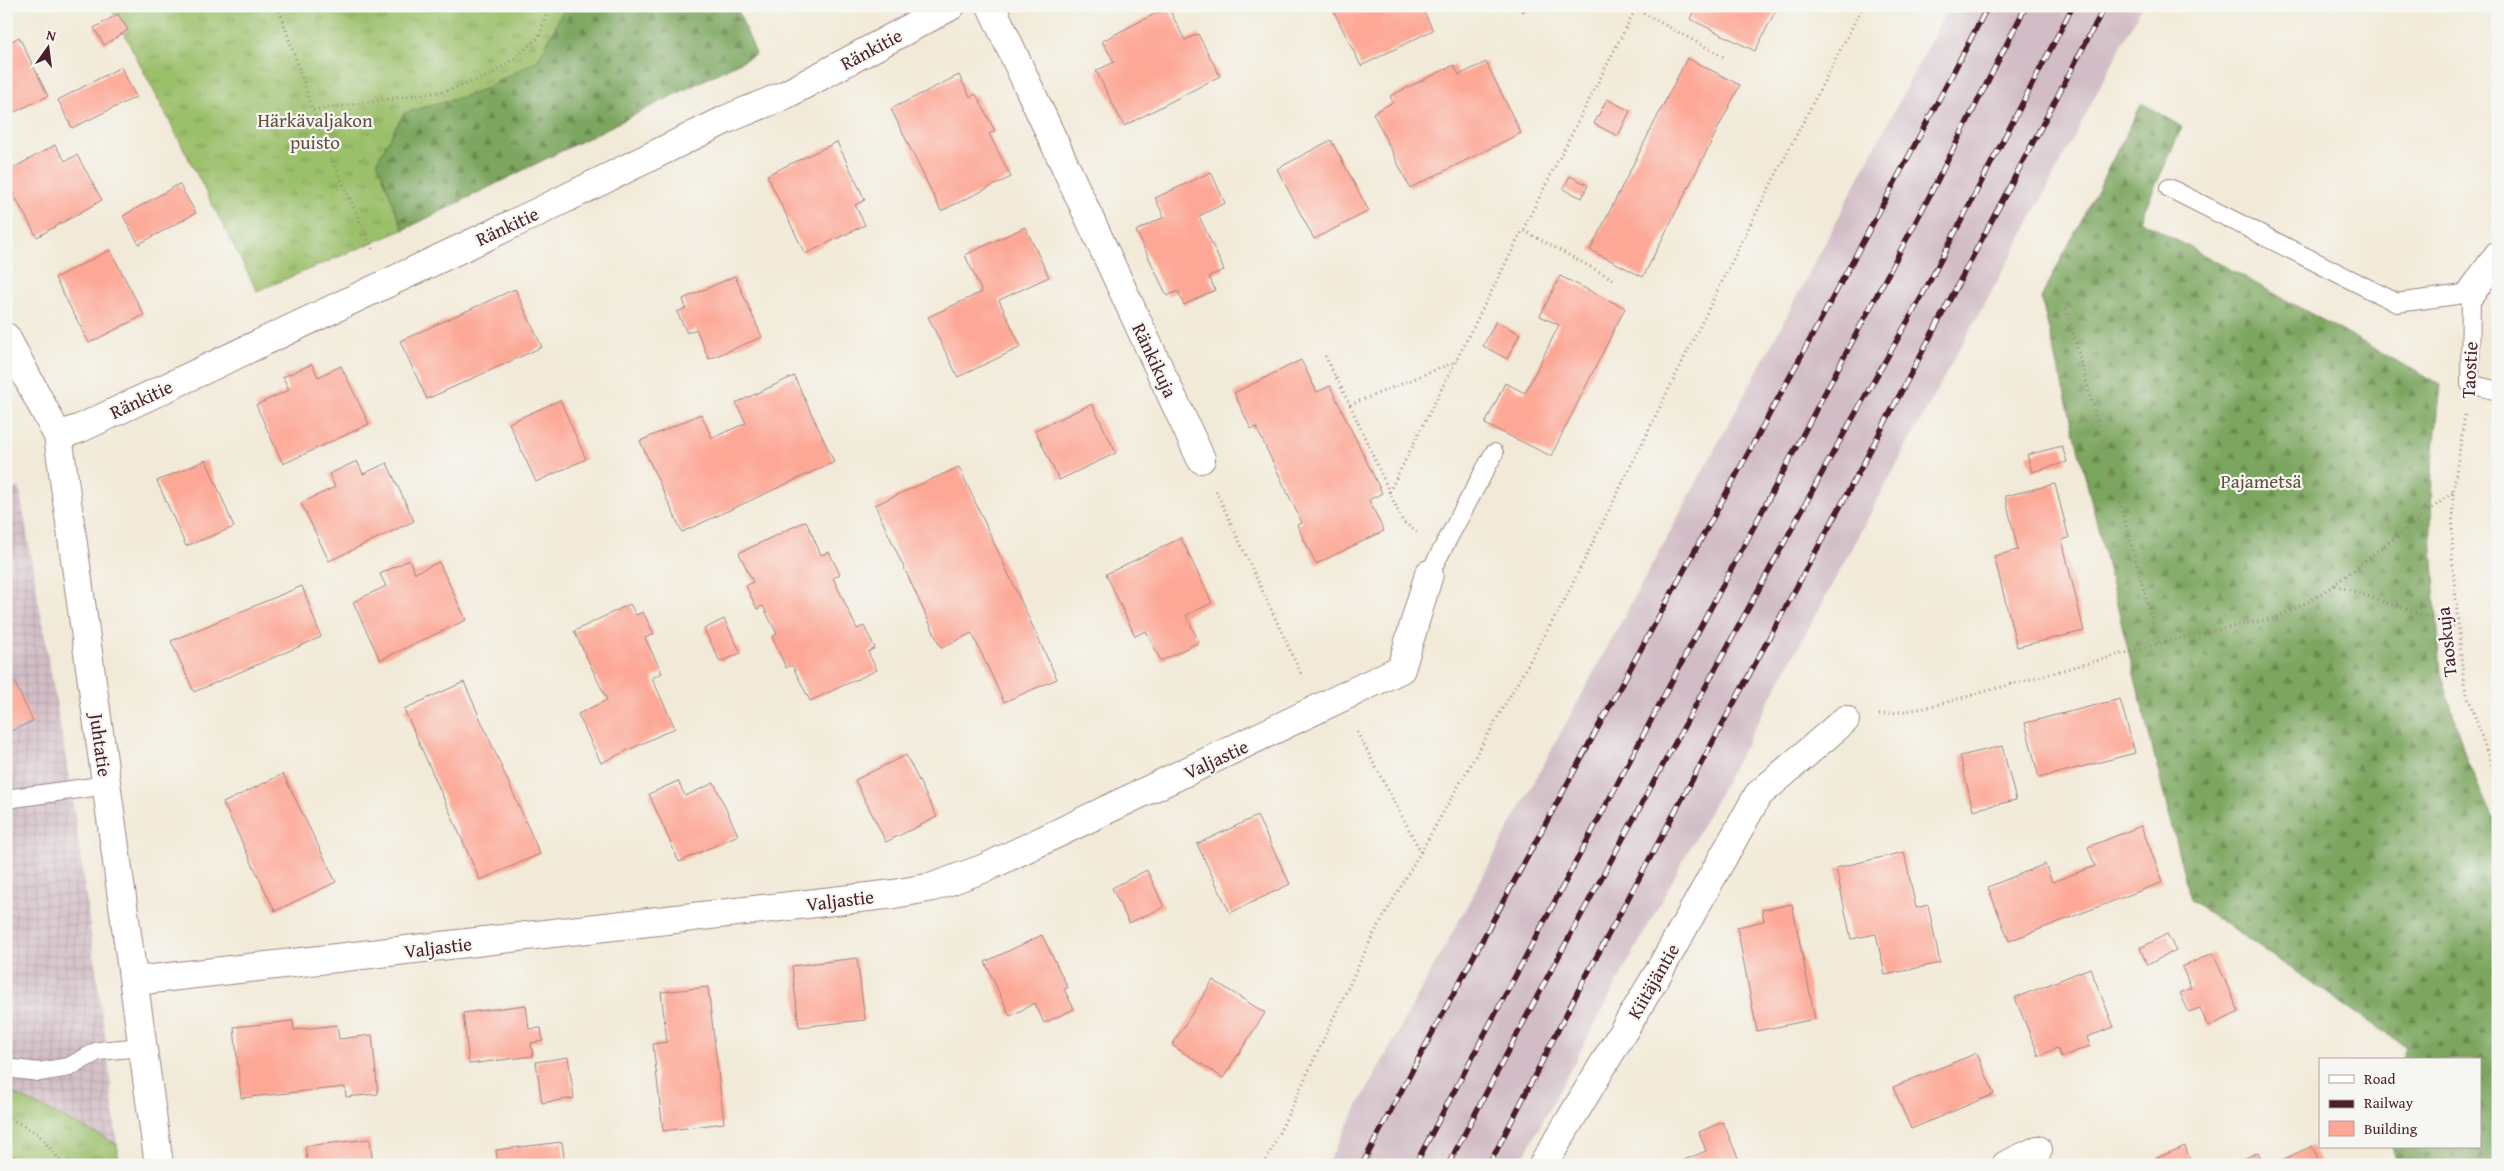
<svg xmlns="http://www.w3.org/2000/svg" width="2504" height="1171" font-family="'Gentium Book Plus',serif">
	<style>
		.industrial { fill: url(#industrial-grid) }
		.railway { fill: #d2bdc6 }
		.grass { fill: url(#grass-tufts); stroke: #72704a }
		.forest { fill: url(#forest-firs); stroke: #636244 }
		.building { fill: #fda896 }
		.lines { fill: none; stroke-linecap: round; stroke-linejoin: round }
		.service-casing { stroke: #9e8482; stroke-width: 20 }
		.minor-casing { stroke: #9e8482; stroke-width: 30 }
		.tertiary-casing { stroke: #9e8482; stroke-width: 30 }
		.path { stroke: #9e8482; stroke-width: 3; stroke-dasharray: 1 4; stroke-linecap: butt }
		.service { stroke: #fff; stroke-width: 18 }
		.minor { stroke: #fff; stroke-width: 28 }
		.tertiary { stroke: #fff; stroke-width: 28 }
		.rail-casing { stroke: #4a1f2b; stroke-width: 5.5 }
		.rail { stroke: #f6f6f2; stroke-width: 4; stroke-dasharray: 11; stroke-linecap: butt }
		.labels { text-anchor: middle; stroke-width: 4.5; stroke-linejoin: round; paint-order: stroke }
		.street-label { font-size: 19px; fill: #4a1f2b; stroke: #f6f6f2 }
		.park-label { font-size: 19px; fill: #624f3e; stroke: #f6f6f2 }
	</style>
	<defs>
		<pattern id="industrial-grid" width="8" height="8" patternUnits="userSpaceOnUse" patternTransform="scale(1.25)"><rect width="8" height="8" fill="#d2bdc6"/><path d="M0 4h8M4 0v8" fill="none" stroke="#b6a2aa"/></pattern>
		<pattern id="grass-tufts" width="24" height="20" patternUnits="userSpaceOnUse" patternTransform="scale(1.25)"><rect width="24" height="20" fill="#9bc06a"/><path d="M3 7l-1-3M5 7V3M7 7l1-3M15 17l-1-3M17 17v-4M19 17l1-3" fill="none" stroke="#809b57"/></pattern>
		<pattern id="forest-firs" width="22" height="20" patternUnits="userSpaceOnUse" patternTransform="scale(1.25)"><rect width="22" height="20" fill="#7ca65e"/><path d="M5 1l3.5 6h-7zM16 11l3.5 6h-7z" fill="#68874e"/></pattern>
	</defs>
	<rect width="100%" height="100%" fill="#f6f6f2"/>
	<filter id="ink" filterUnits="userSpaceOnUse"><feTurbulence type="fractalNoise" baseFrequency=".02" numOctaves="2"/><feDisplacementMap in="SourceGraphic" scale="10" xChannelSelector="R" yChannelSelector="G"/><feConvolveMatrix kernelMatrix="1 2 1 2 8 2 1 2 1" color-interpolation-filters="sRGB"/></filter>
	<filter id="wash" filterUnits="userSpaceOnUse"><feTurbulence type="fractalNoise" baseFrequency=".0096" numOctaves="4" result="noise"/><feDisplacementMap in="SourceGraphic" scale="20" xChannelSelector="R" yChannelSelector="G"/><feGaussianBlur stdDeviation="1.12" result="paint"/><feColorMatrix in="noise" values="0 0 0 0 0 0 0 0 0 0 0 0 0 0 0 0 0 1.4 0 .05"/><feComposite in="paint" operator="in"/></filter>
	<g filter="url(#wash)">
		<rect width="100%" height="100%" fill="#f2ead8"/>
		<!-- industrial -->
		<path class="industrial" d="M19 487 71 789 107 1050 117 1144 6 1090V493Z"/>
		<!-- railway -->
		<path class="railway" d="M1949 6H2142L2024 233 1945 375 1519 1165H1326L1773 342Z"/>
		<!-- grass -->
		<path class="grass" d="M110 6H734L756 54 403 230 257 291Z
			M6 1090 117 1144 119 1165H6Z"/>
		<!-- forest -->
		<path class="forest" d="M566 6H736L756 54 403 230 377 161 404 113 476 93 538 60Z
			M2142 103 2182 127 2140 220 2441 385 2432 469 2431 532 2441 673 2467 761 2498 830V1165H2397L2392 1147H2480V1060H2401L2406 1047 2190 900 2041 298Z"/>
		<g id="blocks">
			<!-- building -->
			<path class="building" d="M1331 6H1421L1433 30 1361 66Z
				M1519 6H1534L1522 12Z
				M1696 6H1778L1755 51 1690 19Z
				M1168 7 1185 40 1198 34 1220 76 1124 126 1096 71 1114 62 1102 41Z
				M118 14 128 30 104 45 94 28Z
				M19 37 48 96 6 116V44Z
				M1687 58 1740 85 1643 277 1590 250Z
				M1486 62 1521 133 1410 188 1373 113 1393 102 1390 96 1454 65 1459 75Z
				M121 67 136 97 72 128 58 100Z
				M959 75 970 97 976 94 995 131 989 134 1011 177 941 211 891 109Z
				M1607 99 1630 111 1618 136 1594 124Z
				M1331 140 1369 211 1314 239 1277 169Z
				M837 142 865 200 855 205 865 225 805 254 767 175Z
				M55 145 65 161 77 155 102 200 37 237 6 181V172Z
				M1211 172 1225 203 1199 216 1224 270 1209 276 1215 290 1184 305 1178 291 1167 296 1136 231 1164 217 1155 198Z
				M1570 176 1588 185 1582 198 1563 189Z
				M179 184 196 213 139 244 123 216Z
				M1025 227 1049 277 999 300 1021 347 958 377 928 317 982 292 965 255Z
				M110 250 144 315 89 343 55 278Z
				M735 276 762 337 709 359 696 329 687 333 677 312 686 308 683 299Z
				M1560 276 1625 308 1551 456 1485 424 1505 383 1525 393 1559 325 1540 316Z
				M515 289 542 347 427 399 400 341Z
				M1496 321 1520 334 1507 359 1483 346Z
				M1301 360 1317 392 1330 386 1382 493 1369 500 1384 531 1316 564 1297 525 1302 523 1256 427 1251 429 1234 393Z
				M312 364 318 377 341 366 369 424 283 464 256 405 289 390 283 377Z
				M794 376 834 462 682 532 640 441 701 414 712 438 746 423 736 403Z
				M560 400 586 459 536 482 509 423Z
				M1092 404 1116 453 1059 480 1035 430Z
				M2062 446 2067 462 2032 472 2027 455Z
				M206 460 234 527 186 546 157 481Z
				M357 461 363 474 387 463 414 521 329 561 301 503 335 487 329 474Z
				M959 467 1057 679 1004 702 972 633 941 648 875 505Z
				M2055 484 2069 538 2062 540 2084 631 2017 647 1994 556 2018 550 2005 496Z
				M806 521 821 555 829 552 840 574 833 578 857 629 864 626 875 648 868 652 877 670 810 701 792 665 786 668 772 637 777 634 763 606 757 609 746 586 753 582 739 553Z
				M1181 538 1212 603 1186 615 1199 642 1161 661 1146 631 1135 636 1106 574Z
				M409 560 415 573 439 562 466 620 380 660 353 602 386 586 380 574Z
				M302 586 321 637 194 692 171 641Z
				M630 604 636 615 643 612 654 634 645 638 662 673 652 678 675 728 601 763 578 714 607 700 574 631Z
				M724 619 741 653 720 662 704 629Z
				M14 681 33 721 6 733V685Z
				M464 682 540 854 480 880 404 709Z
				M2120 699 2135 753 2039 778 2025 723Z
				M2002 746 2016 800 1973 810 1960 756Z
				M906 755 937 817 886 842 855 780Z
				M283 774 336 882 275 911 223 803Z
				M678 781 685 796 714 783 738 835 679 862 649 794Z
				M1257 816 1290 884 1230 913 1197 844Z
				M2141 826 2163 882 2009 941 1988 887 2045 864 2052 882 2095 866 2088 847Z
				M1904 852 1916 908 1928 905 1940 963 1885 975 1876 934 1851 939 1836 868Z
				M1147 870 1164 907 1129 923 1112 888Z
				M1792 904 1815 1019 1757 1031 1737 927 1764 921 1762 910Z
				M2167 934 2176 950 2147 965 2140 948Z
				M1042 935 1068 988 1064 989 1074 1009 1044 1023 1035 1003 1010 1016 985 962Z
				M2213 953 2239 1012 2208 1027 2200 1008 2189 1012 2180 993 2191 988 2182 967Z
				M857 958 865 1020 799 1027 792 966Z
				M2090 968 2114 1027 2087 1037 2090 1046 2061 1057 2057 1048 2039 1056 2015 998Z
				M1213 980 1265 1013 1223 1078 1172 1045Z
				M708 987 724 1123 663 1131 653 1044 667 1042 661 992Z
				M526 1005 529 1029 541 1028 543 1041 531 1043 533 1056 469 1064 463 1013Z
				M293 1021 294 1030 337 1025 339 1039 372 1035 378 1094 346 1097 345 1087 241 1098 234 1027Z
				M1977 1053 1994 1094 1911 1129 1893 1087Z
				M568 1057 574 1098 542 1103 536 1062Z
				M1723 1122 1741 1165H1686L1684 1160 1706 1151 1699 1132Z
				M370 1139 373 1165H308L305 1146Z
				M562 1142 565 1165H498L496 1150Z
				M2185 1146 2192 1165H2159L2157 1158Z
				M2312 1146 2321 1165H2271Z
				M2258 1152 2264 1165H2241L2239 1161Z"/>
		</g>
	</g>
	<g filter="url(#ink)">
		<use href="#blocks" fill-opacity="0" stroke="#9e8482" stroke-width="1"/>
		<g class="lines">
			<!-- service casing -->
			<g class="service-casing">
				<path id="service" d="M2169 188 2397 303 2471 293 2470 384 2498 391
					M1429 574 1494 453
					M6 799 107 785
					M6 1068 39 1072 69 1067 98 1051 143 1047"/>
			</g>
			<!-- minor casing -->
			<g class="minor-casing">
				<path id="minor" d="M991 6 1201 459
					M2471 293 2498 255
					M58 436 81 428 538 212 727 119 785 95 951 6
					M135 981 894 894 933 887 985 868 1401 669 1429 574
					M1543 1165 1657 975 1758 795 1845 720
					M2006 1165 2038 1150"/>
			</g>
			<!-- tertiary casing -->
			<g class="tertiary-casing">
				<path id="tertiary" d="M6 337 58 436 159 1165"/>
			</g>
			<!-- path -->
			<path class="path" d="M278 6 321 135 373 250
				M1630 6 1724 57
				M313 110 446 91 489 76 514 59 539 37 549 6
				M1524 231 1613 279
				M2065 304 2159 645
				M1325 356 1350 405 1403 522 1417 532
				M1350 405 1457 361
				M2465 415 2453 492 2452 558 2464 685 2498 784
				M1216 491 1302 676
				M1389 492 1637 6
				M2335 585 2458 627
				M1879 715 1925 708 2176 639 2278 617 2308 602 2334 585 2453 492
				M1357 732 1422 854
				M6 1116 38 1134 64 1165
				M1264 1165 1372 937 1563 603 1751 223 1863 6"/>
			<!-- service -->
			<use href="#service" class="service"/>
			<!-- minor -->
			<use href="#minor" class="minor"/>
			<!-- tertiary -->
			<use href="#tertiary" class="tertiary"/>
			<!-- rail casing -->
			<g class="rail-casing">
				<path id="rail" d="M1362 1165C1567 776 1785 395 1988 6
					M1415 1165 1931 193 2026 6
					M1448 1165 1548 976 1833 453 1922 296 2073 6
					M1489 1165 1578 991 1861 468 2105 6"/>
			</g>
			<!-- rail -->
			<use href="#rail" class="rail"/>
		</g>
	</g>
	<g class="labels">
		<!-- street labels -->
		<g class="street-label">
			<text transform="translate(871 49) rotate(-28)" y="7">Ränkitie</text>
			<text transform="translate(507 226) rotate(-25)" y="7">Ränkitie</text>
			<text transform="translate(1155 360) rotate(65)" y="7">Ränkikuja</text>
			<text transform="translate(2469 370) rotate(-87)" y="7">Taostie</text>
			<text transform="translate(141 399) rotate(-25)" y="7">Ränkitie</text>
			<text transform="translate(2446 642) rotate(-96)" y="7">Taoskuja</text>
			<text transform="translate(101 745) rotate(82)" y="7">Juhtatie</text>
			<text transform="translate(1216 759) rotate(-25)" y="7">Valjastie</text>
			<text transform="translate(840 900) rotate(-7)" y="7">Valjastie</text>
			<text transform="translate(438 947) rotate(-7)" y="7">Valjastie</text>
			<text transform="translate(1653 981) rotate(-60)" y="7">Kiitäjäntie</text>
		</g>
		<!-- park labels -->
		<g class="park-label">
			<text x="315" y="127">Härkävaljakon<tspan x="315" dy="22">puisto</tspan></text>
			<text x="2261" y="488">Pajametsä</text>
		</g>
	</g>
	<!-- margin -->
	<rect width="2504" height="1171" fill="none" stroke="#f6f6f2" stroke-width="25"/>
	<!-- legend -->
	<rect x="2319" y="1058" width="162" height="90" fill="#f6f6f2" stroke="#b1a0a2"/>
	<rect x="2329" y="1075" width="25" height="8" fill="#ffffff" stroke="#b1a0a2"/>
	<text x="2364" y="1084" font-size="15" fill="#4a1f2b">Road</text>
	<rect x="2329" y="1100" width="25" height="8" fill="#4a1f2b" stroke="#b1a0a2"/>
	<text x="2364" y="1108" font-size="15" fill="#4a1f2b">Railway</text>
	<rect x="2329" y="1121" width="25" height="15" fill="#fda896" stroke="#b1a0a2"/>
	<text x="2364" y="1134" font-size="15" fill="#4a1f2b">Building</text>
	<!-- north arrow -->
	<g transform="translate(48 48) rotate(14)" stroke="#f6f6f2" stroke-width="4" paint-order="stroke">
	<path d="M0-4L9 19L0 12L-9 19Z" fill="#4a1f2b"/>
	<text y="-8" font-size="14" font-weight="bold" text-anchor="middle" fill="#4a1f2b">N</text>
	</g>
</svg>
